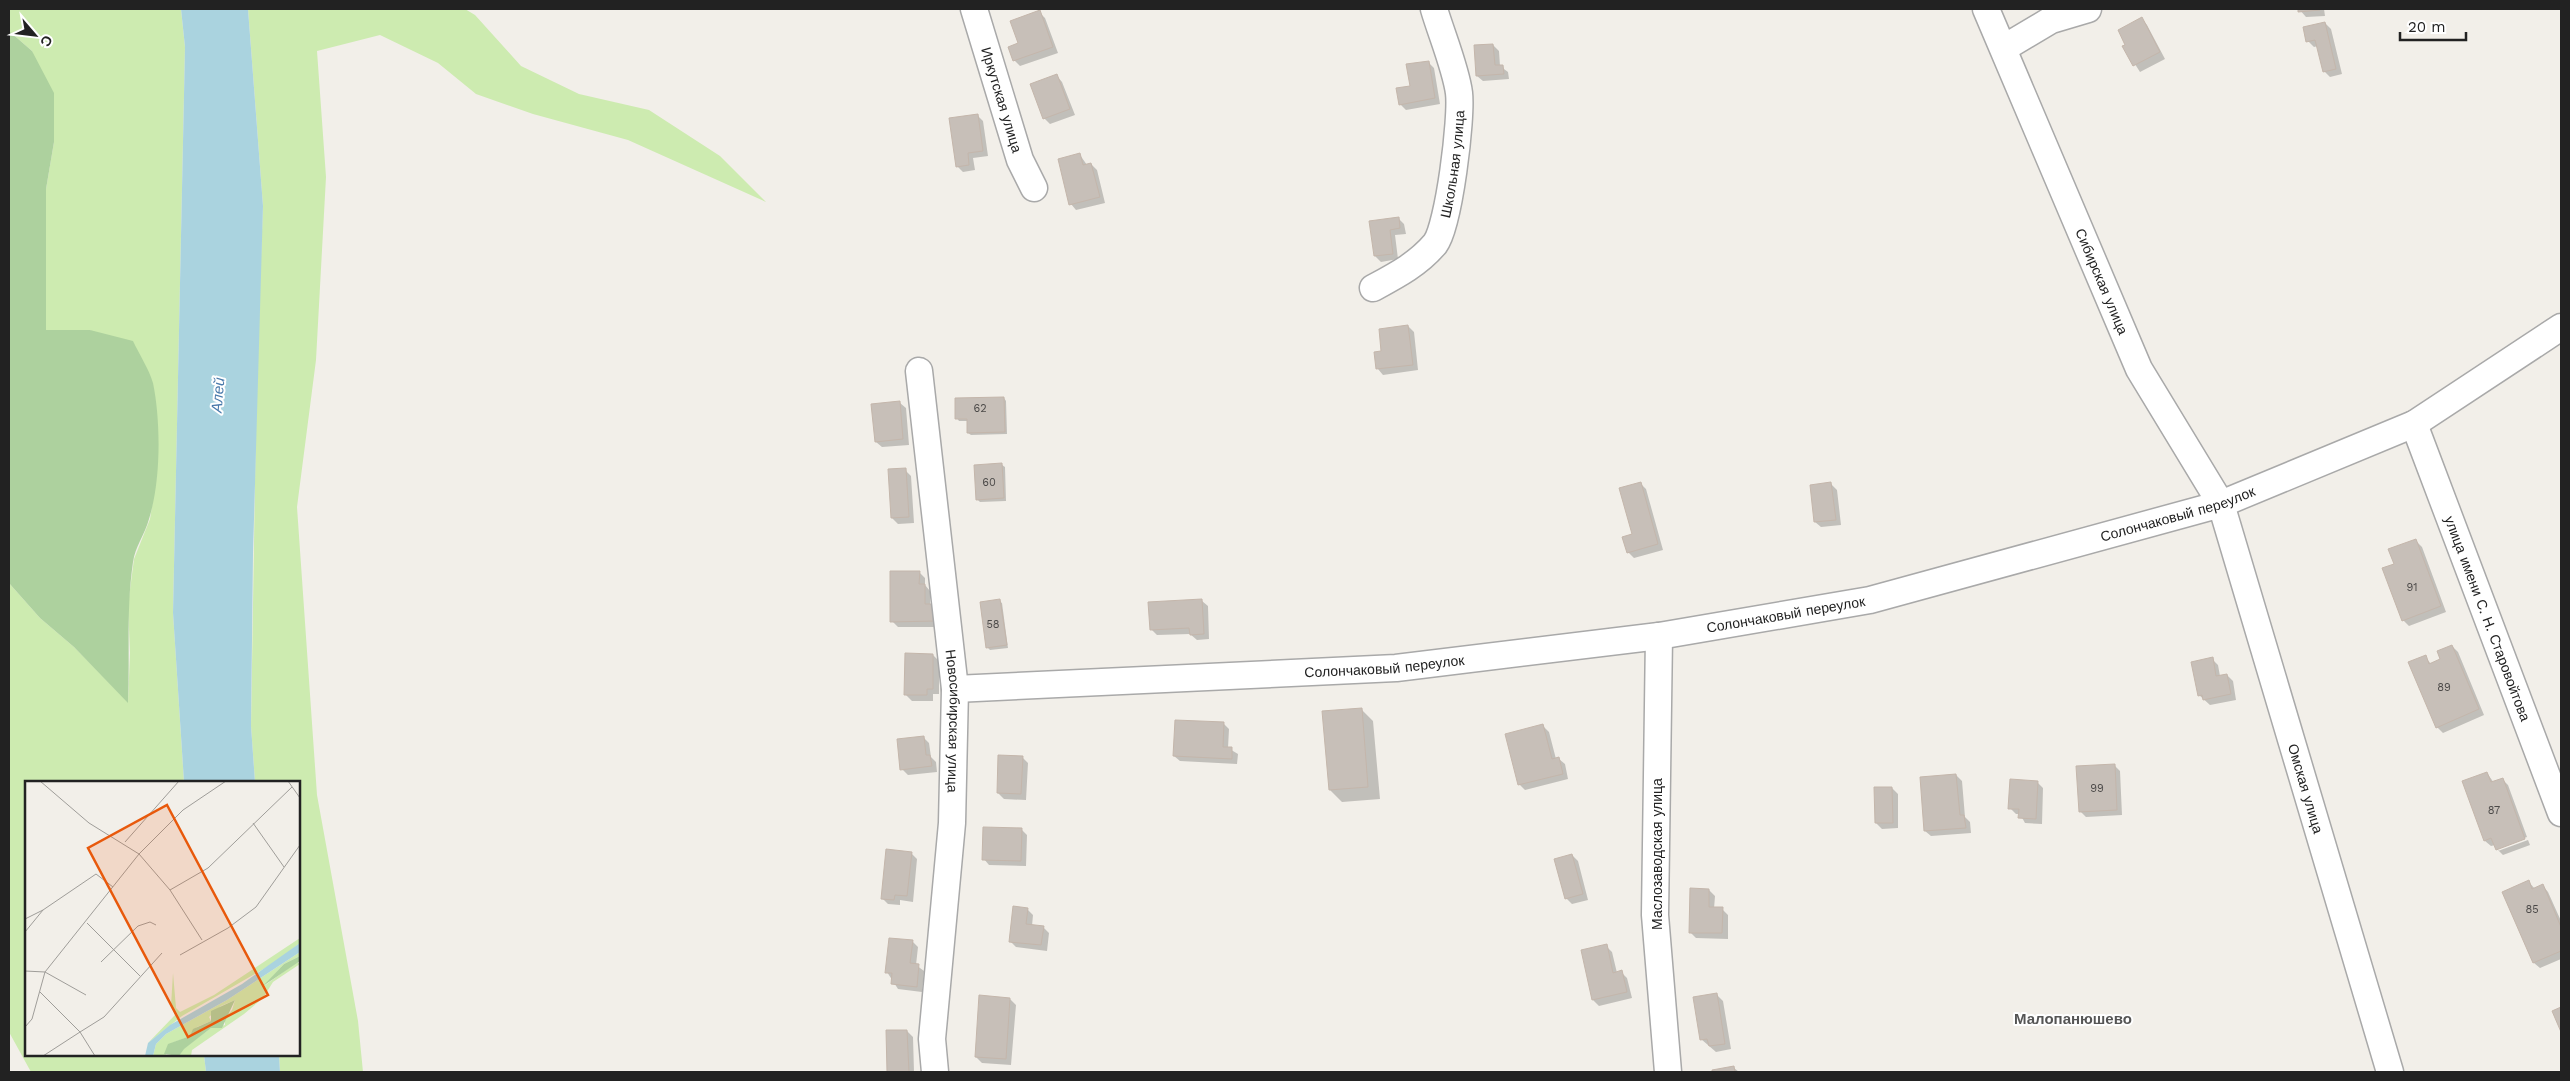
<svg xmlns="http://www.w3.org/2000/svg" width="2570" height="1081" font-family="'Work Sans',sans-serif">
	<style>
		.grass { fill: #cdebb0 }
		.forest { fill: #add19e }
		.water { fill: #aad3df }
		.shadow { fill: #0003 }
		.building { fill: #c7bfb8; stroke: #c4b6ab }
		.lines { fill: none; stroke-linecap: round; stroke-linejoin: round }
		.minor-casing { stroke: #a9a9a9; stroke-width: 29 }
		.minor { stroke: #fff; stroke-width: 26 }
		.labels { text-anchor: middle; stroke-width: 4; stroke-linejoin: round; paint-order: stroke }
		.number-label { font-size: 11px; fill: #4b4948 }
		.street-label { font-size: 14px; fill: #222; stroke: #fff }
		.water-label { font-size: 15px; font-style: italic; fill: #4a7aab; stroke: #fff }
		.neighbourhood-label { font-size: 15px; font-weight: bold; fill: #555; stroke: #fff }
		.inset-road { fill: none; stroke: #9f9d99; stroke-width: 1 }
		.view { fill: #e8590c; fill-opacity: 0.15; stroke: #e8590c; stroke-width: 2.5 }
		.inset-edge { fill: none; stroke: #222; stroke-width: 2.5 }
	</style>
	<rect width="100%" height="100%" fill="#f2efe9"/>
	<!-- grass -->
	<path class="grass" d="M9 9H181L185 47 173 613 184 782H26V1055H204L206 1072H31L9 1032V583L40 618 74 647 128 702 130 653 128 605 134 559 150 519 157 474V428L152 382 90 330 46 331V189L54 142 32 51 9 31Z
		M248 9H465L475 15 521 66 579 94 649 110 720 156 766 202 628 140 533 114 476 94 438 63 380 35 317 51 326 177 316 360 297 507 317 795 358 1021 363 1072H280L279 1055H299V782H255L251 726 257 359 263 206Z"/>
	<!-- forest -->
	<path class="forest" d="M9 31 32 51 54 93V142L46 189V330H90L133 341C139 354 149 369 153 383 161 422 161 481 149 519 145 534 135 547 133 562 126 609 130 656 128 703L74 647 40 618 9 583Z"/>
	<!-- water -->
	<path class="water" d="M181 9H248L263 206 253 554 251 726 255 782H184L173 613 185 47Z
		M204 1055H279L280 1072H206Z"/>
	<!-- shadow -->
	<path class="shadow" d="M2299 9H2324L2325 16 2306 17Z
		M1039 12 1045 18 1058 53 1020 66 1014 60 1020 44Z
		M2142 19 2147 25 2165 59 2140 72 2124 47Z
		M2325 23 2331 29 2342 74 2330 77 2324 71 2318 46 2314 47 2308 41Z
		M1493 45 1499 51 1500 66 1508 72 1509 79 1483 81 1477 76Z
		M1428 62 1434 68 1440 104 1406 110 1400 104Z
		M1057 76 1062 82 1075 115 1050 124 1044 118Z
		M977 115 983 121 988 156 973 158 975 170 963 172 957 166Z
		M1080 155 1087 165 1091 164 1097 170 1105 203 1076 210 1071 204Z
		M1398 218 1404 224 1406 234 1395 235 1398 259 1381 262 1375 256 1370 222Z
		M1408 326 1414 332 1418 370 1383 375 1378 369 1383 352Z
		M1004 398 1006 401 1007 434 971 435 968 433V421H959L957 418Z
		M900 403 906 408 909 445 882 447 876 442Z
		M1002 465 1005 467 1006 501 980 502 977 499Z
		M905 470 911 476 914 523 898 524 892 518Z
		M1640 483 1646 489 1663 550 1634 558 1628 552 1634 535Z
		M1831 484 1837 490 1841 525 1821 527 1815 522Z
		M2416 541 2422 547 2446 612 2409 626 2403 620 2395 564Z
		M919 572 925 578V585L930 591V605L940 627H898L892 621Z
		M999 601 1002 603 1008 648 990 650 988 648Z
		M1202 601 1208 606 1209 639 1197 640 1190 634 1157 635 1151 629Z
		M2452 646 2458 652 2484 715 2443 733 2437 727 2425 657 2432 665 2442 660Z
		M933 655 939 661V694H933V701H912L906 695Z
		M2212 659 2218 665 2220 676 2227 675 2233 681 2236 700 2210 705 2199 695Z
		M1361 709 1373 721 1380 799 1342 802 1330 790Z
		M1223 723 1229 729 1228 748 1238 754 1237 764 1180 761 1174 756Z
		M1543 726 1549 732 1556 759H1559L1565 764 1568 779 1525 790 1519 784Z
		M923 737 929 743 931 757 936 762 937 772 908 775 902 769Z
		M1022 757 1028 763 1026 800 1004 799 998 793Z
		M2114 765 2120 771 2122 815 2086 817 2080 811Z
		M2487 773 2494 783 2502 779 2508 785 2527 837 2498 848V851L2528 840 2530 845 2503 855 2497 849 2495 845 2491 846 2485 841 2464 782Z
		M1956 775 1962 781 1965 817 1970 822 1971 833 1931 836 1925 831Z
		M2037 782 2043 788 2042 824 2025 823 2020 814H2016L2010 808Z
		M1892 788 1898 794V828L1882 829 1876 823Z
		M1021 829 1027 835 1026 866 989 865 984 859Z
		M911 853 917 859 913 902 900 900V905L888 904 882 898Z
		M1572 855 1578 861 1588 900 1572 904 1566 898Z
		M2528 881 2535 889 2543 886 2548 892 2561 921V959L2540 968 2534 963 2504 892Z
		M1709 890 1715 896 1714 909H1722L1728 915V939L1696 938 1690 932Z
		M1027 909 1033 915 1032 926 1043 927 1049 933 1047 951 1016 947 1010 941Z
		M912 941 918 947 916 965 924 971 922 992 898 989 887 972Z
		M1606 946 1612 952 1617 973 1621 972 1627 978 1632 998 1599 1006 1593 1000 1582 951Z
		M1717 995 1723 1001 1731 1049 1716 1052 1701 1039Z
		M1010 999 1016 1005 1011 1065 982 1063 976 1057Z
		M907 1031 913 1037 914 1072H889L888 1032Z
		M1734 1068 1739 1072H1713V1071Z"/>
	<!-- building -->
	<path class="building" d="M2298 9H2320V10L2298 12Z
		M1040 10 1053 47 1013 61 1008 47 1018 43 1010 21Z
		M2142 17 2160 52 2133 66 2122 46 2125 45 2118 30Z
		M2325 22 2336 69 2323 72 2315 40 2306 42 2303 27Z
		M1493 44 1495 65H1503L1504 74 1476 76 1474 45Z
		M1429 61 1435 98 1399 105 1396 88 1410 86 1406 64Z
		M1057 74 1070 109 1043 119 1030 84Z
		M978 114 983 151 968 153 969 165 956 167 949 118Z
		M1080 153 1083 165 1091 163 1100 197 1069 205 1058 159Z
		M1399 217 1400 228 1390 230 1393 254 1374 256 1369 221Z
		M1408 325 1413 365 1376 369 1374 352 1381 351 1379 329Z
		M1004 397 1005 432 967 433V419H955V398Z
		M900 401 903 439 875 442 871 404Z
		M1002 463 1004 498 976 500 974 465Z
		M906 468 909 517 891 518 888 469Z
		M1641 482 1658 544 1627 553 1622 537 1632 534 1619 488Z
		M1831 482 1836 520 1814 522 1810 485Z
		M2416 539 2441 606 2402 621 2382 568 2394 564 2388 549Z
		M890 571H920L919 584H925V604H935V621L890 622Z
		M1000 599 1007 645 986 648 980 602Z
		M1202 599 1204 634 1190 635 1189 628 1150 630 1148 602Z
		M2452 645 2479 709 2436 728 2408 662 2426 655 2429 664 2440 659 2437 651Z
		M905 653 933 654V689H927V695H904Z
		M2213 657 2216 676 2227 674 2231 694 2203 700 2202 695 2198 696 2191 662Z
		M1362 708 1368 787 1329 790 1322 711Z
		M1175 720 1224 722 1223 747H1232V759L1173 756Z
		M1543 724 1552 759 1559 757 1563 774 1518 785 1505 734Z
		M924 736 926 755H930L932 766 900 770 897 739Z
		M998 755 1023 756 1021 794 997 793Z
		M2115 764 2117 810 2079 812 2076 766Z
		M2487 772 2491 782 2503 778 2525 839 2496 850 2491 838 2484 841 2462 781Z
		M1956 774 1960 815H1964L1966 828 1924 831 1920 777Z
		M2010 779 2038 781 2036 819 2018 818 2019 809H2008Z
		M1874 787H1892L1893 823H1875Z
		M983 827 1022 828 1021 861 982 860Z
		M886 849 912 852 907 896 895 895 894 900 881 899Z
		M1572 854 1583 894 1565 899 1554 859Z
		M2529 880 2532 889 2543 884 2561 927V951L2533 963 2502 892Z
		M1690 888 1709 889V907H1723L1722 933H1689Z
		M1013 906 1028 908 1026 924 1044 926 1041 945 1009 942Z
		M889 938 913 940 910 963 919 964 917 987 891 984 892 973H885Z
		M1607 944 1613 973 1622 970 1627 992 1592 1000 1581 950Z
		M1717 993 1725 1044 1709 1046 1707 1039 1700 1040 1693 997Z
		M979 995 1010 998 1006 1059 975 1057Z
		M2561 1007V1032L2552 1011Z
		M886 1030H907L909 1072H887Z
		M1734 1066 1735 1072H1712V1070Z"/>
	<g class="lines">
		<!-- minor casing -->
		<g class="minor-casing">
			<g id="minor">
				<path id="s1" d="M974 9 1020 160 1034 188"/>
				<path id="s2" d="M1986 9 2139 369 2221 504 2390 1072"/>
				<path d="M2004 48 2051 20 2088 9"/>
				<path id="s3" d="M1373 288C1397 275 1418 264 1435 244 1449 226 1462 117 1459 93 1456 69 1441 33 1434 9"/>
				<path id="s4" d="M919 371 955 689 952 823 932 1039 935 1072"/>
				<path id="s5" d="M2414 424 2561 813"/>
				<path d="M1659 636 1655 915 1668 1072"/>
				<path id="s6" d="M955 689 1396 668 1659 636 1870 600 2221 504 2414 424 2561 327"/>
			</g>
		</g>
		<!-- minor -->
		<use href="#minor" class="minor"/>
	</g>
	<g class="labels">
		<!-- number labels -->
		<g class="number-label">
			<text x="980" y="412">62</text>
			<text x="989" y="486">60</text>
			<text x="2412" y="591">91</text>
			<text x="993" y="628">58</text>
			<text x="2444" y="691">89</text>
			<text x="2097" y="792">99</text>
			<text x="2494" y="814">87</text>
			<text x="2532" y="913">85</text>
		</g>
		<!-- street labels -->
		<g class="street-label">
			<text dy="5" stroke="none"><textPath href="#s1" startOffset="95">Иркутская улица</textPath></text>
			<text dy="5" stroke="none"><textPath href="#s3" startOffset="159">Школьная улица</textPath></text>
			<text dy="5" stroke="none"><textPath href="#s2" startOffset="296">Сибирская улица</textPath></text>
			<text dy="5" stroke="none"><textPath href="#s6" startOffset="1240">Солончаковый переулок</textPath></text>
			<text dy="5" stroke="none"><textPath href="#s6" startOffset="835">Солончаковый переулок</textPath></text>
			<text dy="5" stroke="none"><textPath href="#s5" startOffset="208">улица имени С. Н. Старовойтова</textPath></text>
			<text dy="5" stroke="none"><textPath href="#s6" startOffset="430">Солончаковый переулок</textPath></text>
			<text dy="5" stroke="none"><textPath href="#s4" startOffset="352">Новосибирская улица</textPath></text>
			<text dy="5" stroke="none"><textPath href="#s2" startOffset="846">Омская улица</textPath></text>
			<text transform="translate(1657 854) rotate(-90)" y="5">Маслозаводская улица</text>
		</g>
		<!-- water labels -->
		<g class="water-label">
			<text transform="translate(218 395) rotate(-85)" y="5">Алей</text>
		</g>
		<!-- neighbourhood labels -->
		<g class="neighbourhood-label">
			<text x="2073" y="1024">Малопанюшево</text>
		</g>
	</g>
	<!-- overview -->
	<g transform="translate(25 781)">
		<rect width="275" height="275" fill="#f2efe9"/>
		<path d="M275 157V162L249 182 157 235 123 262 150 234 146 225 148 192 151 227 155 231 189 214ZM275 171V175L259 183 239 205 272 181 275 183 248 201 238 217 219 233 167 269 166 275H154L158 268 186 247 200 244V237L207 229 210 219 196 225 184 236 186 240 172 246 165 255 147 262 140 275H128L131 263 141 253 202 219Z" fill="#cdebb0"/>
		<path d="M275 175V180L238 205 259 183ZM210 219 197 247H186L159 268 154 275 139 273 143 263 165 255 168 248 186 240V230Z" fill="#add19e"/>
		<path d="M275 162V171L202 219 141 253 131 263 128 275H120L123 262 145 244 217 203Z" fill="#aad3df"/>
		<path class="inset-road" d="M15 0 64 42 114 73 145 109 177 159M263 0 275 17M228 42 259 86M100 61 154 0M145 109 183 87 267 6M18 129 71 93 88 106M0 138 18 129 0 151M62 142 115 195M155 174 203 147 231 126 275 64M76 181 113 145 125 141 131 144M0 190 20 191 114 73 158 29 201 0M15 211 55 251 18 275M0 246 7 238 20 191 61 214M70 275 55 251 79 236 137 172"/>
		<path class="view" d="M142 24 243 214 163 256 63 67Z"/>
		<rect width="275" height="275" class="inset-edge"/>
	</g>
	<!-- border -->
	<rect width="2570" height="1081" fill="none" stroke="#222222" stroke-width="20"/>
	<!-- north arrow -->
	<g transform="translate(35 35) rotate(118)" stroke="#ffffff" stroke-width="4" paint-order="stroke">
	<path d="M0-4L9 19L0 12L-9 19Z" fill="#222222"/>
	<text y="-8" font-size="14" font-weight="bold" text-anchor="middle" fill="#222222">С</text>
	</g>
	<!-- scale -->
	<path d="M2400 32v8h66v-8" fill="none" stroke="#222222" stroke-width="2.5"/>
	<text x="2408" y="32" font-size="15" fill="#222222" stroke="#ffffff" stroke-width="4" paint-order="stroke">20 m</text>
</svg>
